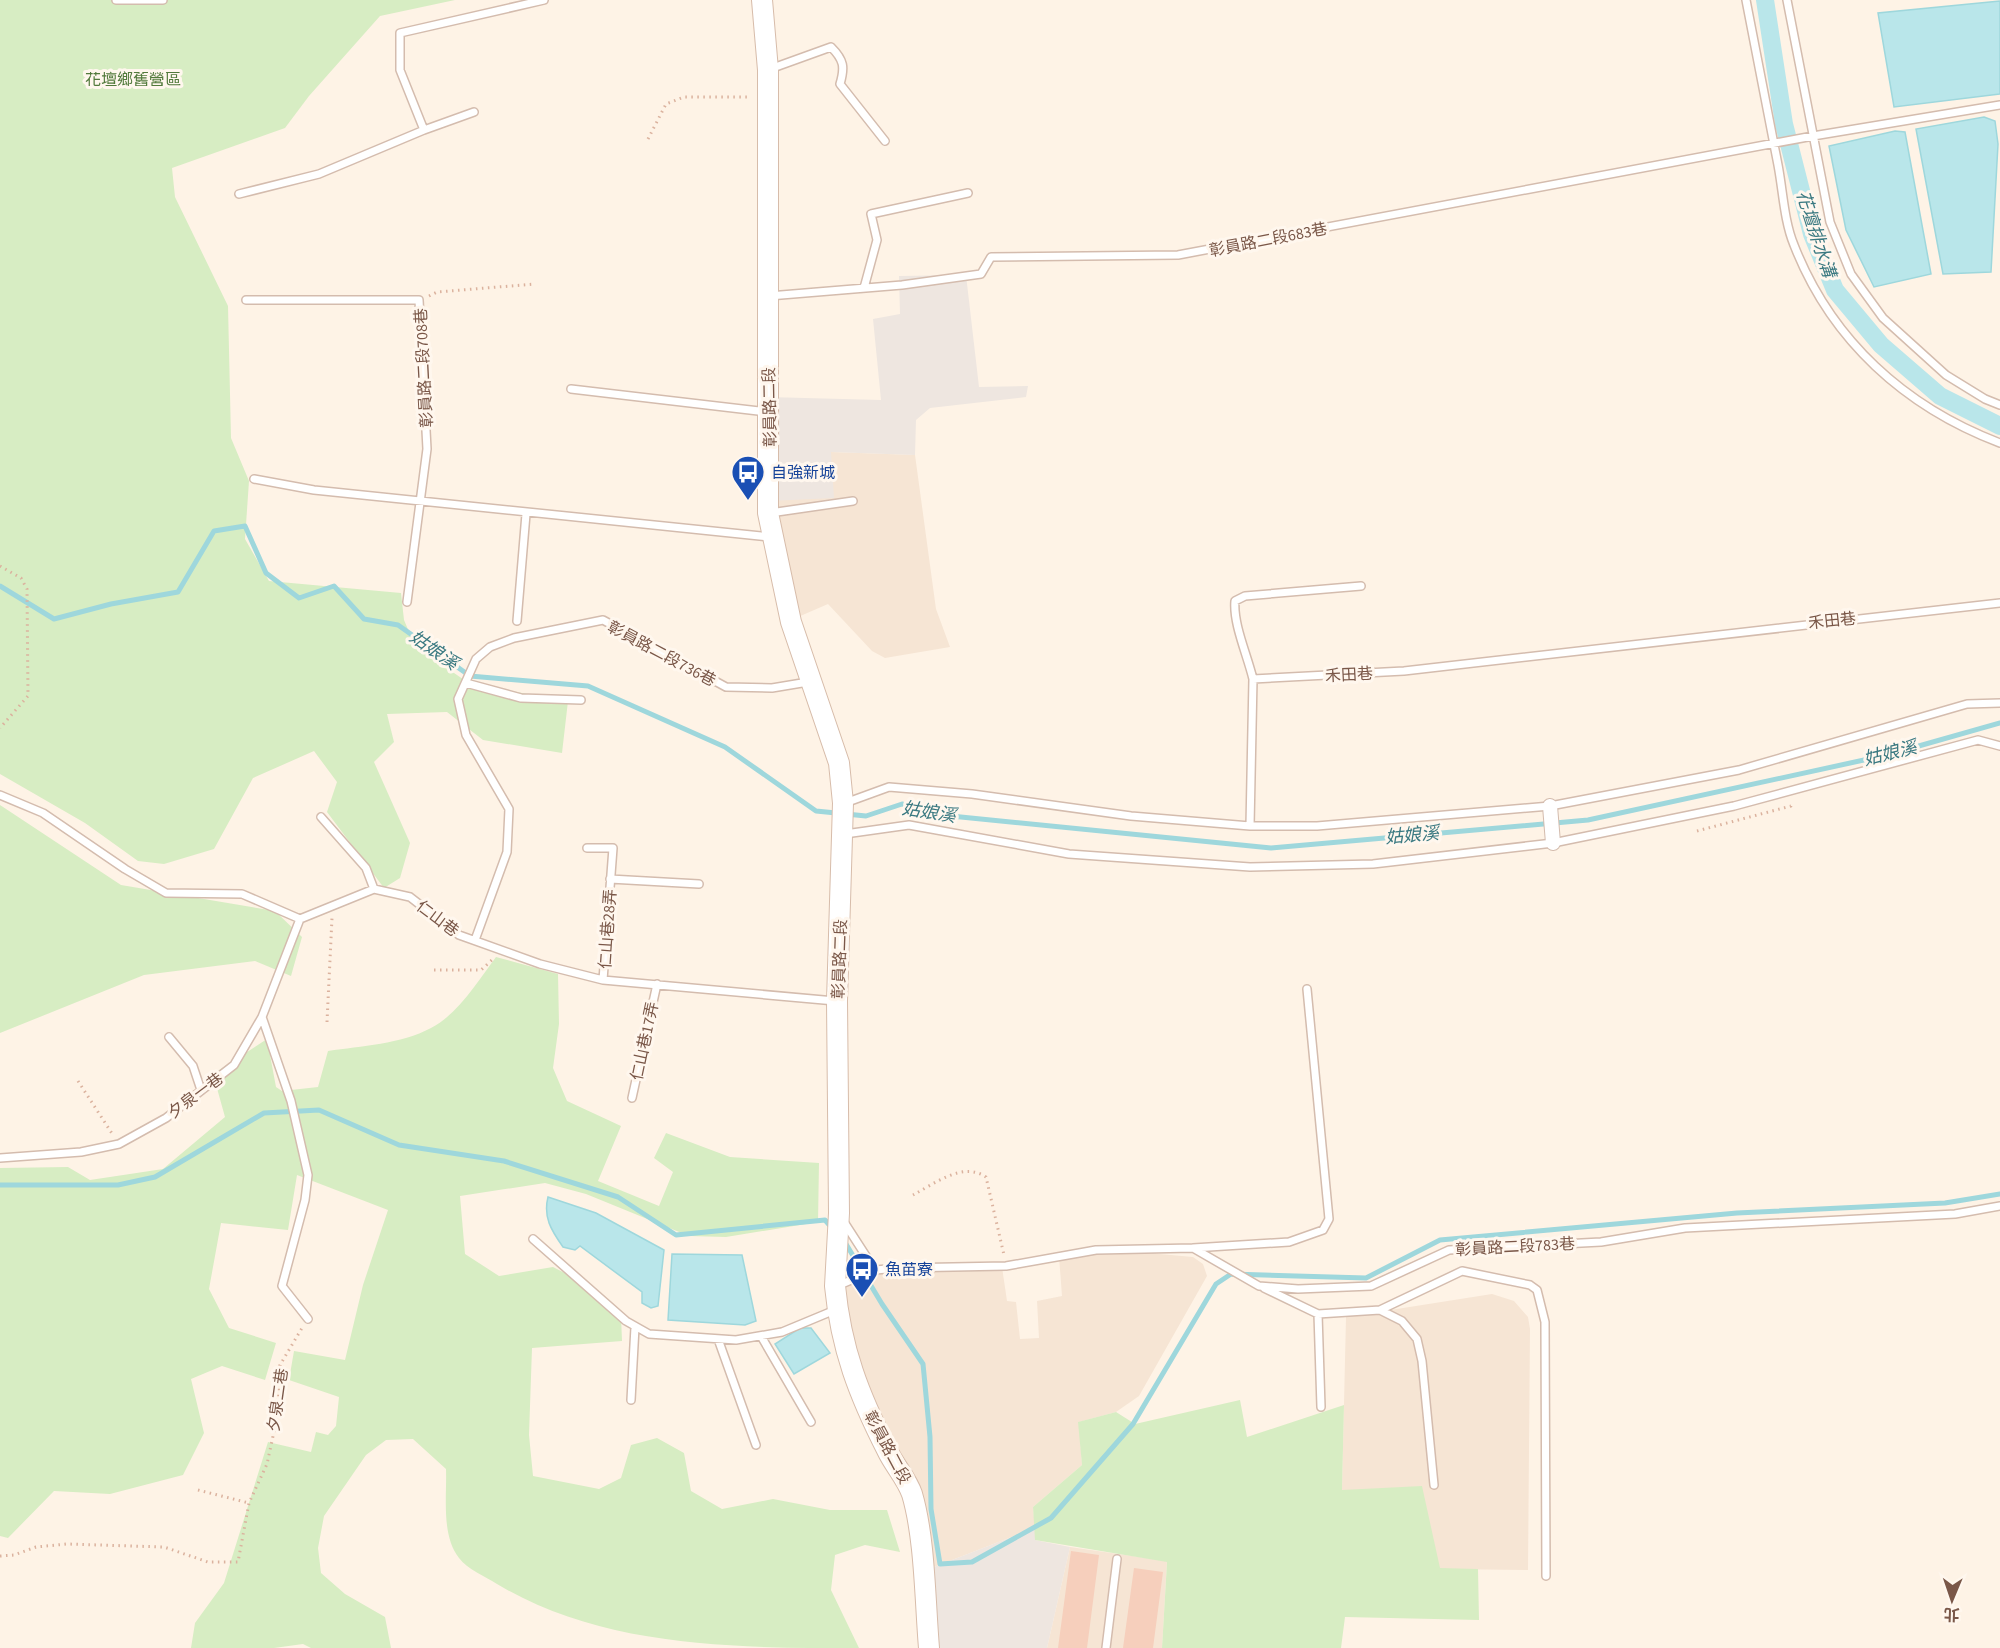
<svg xmlns="http://www.w3.org/2000/svg" width="2000" height="1648" viewBox="0 0 2000 1648" font-family="'Source Sans 3','Noto Sans TC',sans-serif">
<style>
.residential{fill:#f6e5d4}
.industrial{fill:#eee6e0}
.green{fill:#d7edc3}
.water{fill:#b9e6ea;stroke:#9ed7dc;stroke-width:1.5}
.lines{fill:none;stroke-linecap:round;stroke-linejoin:round}
.stream{stroke:#9ed7dc;stroke-width:5}
.canal{stroke:#b9e6ea;stroke-width:18}
.building{fill:#f6cfbc}
.service-casing{stroke:#d4bcae;stroke-width:10}
.minor-casing{stroke:#d4bcae;stroke-width:16}
.secondary-casing{stroke:#d7bcaa;stroke-width:22}
.path{stroke:#dbb29e;stroke-width:3;stroke-dasharray:1.5 4.5;stroke-linecap:butt}
.service{stroke:#fff;stroke-width:7}
.minor{stroke:#fff;stroke-width:14}
.secondary{stroke:#fff;stroke-width:20}
.labels{text-anchor:middle;stroke-width:6;stroke-linejoin:round;paint-order:stroke}
.park-label{font-size:16px;fill:#527a3c;stroke:#fff7ee}
.street-label{font-size:16px;fill:#7a5748;stroke:#fff7ee}
.transit-label{font-size:16px;fill:#164399;stroke:#fff7ee;text-anchor:start}
.water-label{font-size:18px;font-style:italic;fill:#3a7981;stroke:#fff7ee}
</style>
<rect width="100%" height="100%" fill="#fef3e6"/>
<!-- residential -->
<path class="residential" d="M831,452L915,455L936,609L950,647L885,658L872,651L828,604L798,617L769,501Z
M1103,1249L1193,1257L1203,1264L1207,1276L1139,1396L1116,1412L1079,1422L1082,1465L1033,1507L1035,1528L921,1572L905,1478L858,1372L838,1279L886,1267H1002L1007,1301L1016,1302L1020,1339L1039,1338L1037,1301L1062,1296L1059,1256Z
M1492,1294L1514,1301L1528,1317L1530,1329L1528,1570L1440,1569L1342,1490L1346,1317Z
M1070,1547L1167,1561L1162,1648H1047Z"/>
<!-- industrial -->
<path class="industrial" d="M966,275L979,387L1028,386L1026,397L930,408L916,420L915,455L831,452L834,498L769,501L767,397L881,400L873,319L900,314L899,276Z
M1035,1528V1540L1070,1547L1047,1648H933L921,1572Z"/>
<!-- green -->
<path class="green" d="M0,0H455L380,16L309,96L285,128L172,168L175,197L228,306L231,438L249,481L245,539L269,581L401,593L404,620L415,646L470,684L568,701L562,753L483,740L447,712L387,714L394,742L374,762L410,843L400,878L384,888L327,812L337,782L314,751L253,778L214,849L164,864L138,861L85,823L0,774Z
M0,805L121,885L275,911L302,937L291,976L255,961L144,975L0,1033Z
M496,957L558,974L559,1024L553,1068L567,1101L621,1126L598,1181L659,1206L673,1172L654,1158L666,1133L730,1157L819,1163L818,1222L726,1237L689,1236L586,1194L545,1183L460,1196L465,1254L499,1276L553,1267L592,1287L621,1316L622,1341L532,1348L529,1435L533,1476L599,1489L621,1478L631,1445L657,1438L684,1453L691,1491L722,1509L773,1499L830,1510H887L900,1552L865,1545L835,1555L831,1590L859,1648C736,1648 603,1648 497,1584C486,1577 467,1569 459,1558C441,1535 447,1497 446,1469L413,1439L386,1440L366,1455L324,1516L318,1548L321,1573L345,1594L385,1617L391,1648H311L303,1644L274,1648H191L195,1623L224,1583L268,1442L311,1452L316,1432L328,1435L336,1426L339,1397L289,1380L294,1351L345,1360L363,1285L388,1210L297,1175L288,1230L221,1223L209,1289L229,1328L276,1343L265,1380L222,1366L191,1379L204,1433L183,1475L110,1494L54,1491L8,1538L0,1536V1168L68,1167L90,1180L163,1169L225,1117L213,1074L267,1039L276,1087L282,1091L318,1087L328,1051C361,1046 401,1044 431,1028C457,1015 479,980 496,957Z
M1240,1400L1247,1437L1344,1405L1342,1490L1422,1486L1440,1568L1478,1569L1479,1620L1345,1617L1341,1648H1162L1167,1562L1035,1540L1033,1507L1082,1465L1078,1422L1116,1412L1135,1424Z"/>
<!-- water -->
<path class="water" d="M2000,1V94L1894,107L1878,13Z
M1984,117L1995,121L1998,144L1991,272L1943,274L1916,129Z
M1895,131L1905,132L1931,274L1874,287L1846,230L1829,146Z
M548,1197L596,1213L664,1250L658,1306L651,1308L642,1303V1292L580,1246L575,1250L563,1247C551,1230 543,1217 548,1197Z
M672,1254L742,1255L756,1321L745,1325L668,1320Z
M800,1328H811L830,1353L794,1374L775,1344Z"/>
<g class="lines">
<!-- stream -->
<path class="stream" d="M0,586L54,619L111,604L178,592L214,531L245,526L266,573L299,598L334,586L364,619L398,625L470,676L588,686L725,747L816,811L866,816L902,804L941,815L1271,848L1588,820L1887,755L2000,723
M0,1185H118L155,1177L264,1113L319,1110L399,1145L504,1161L618,1197L676,1235L825,1220L832,1228
M843,1239L882,1304L923,1364L930,1437L931,1509L940,1564L972,1562L1051,1518L1133,1424L1216,1284L1231,1274L1366,1278L1440,1240L1737,1213L1945,1203L2000,1194"/>
<!-- canal -->
<path class="canal" d="M1765,0L1784,124L1812,234L1835,290L1881,345L1940,396L2000,426"/>
</g>
<!-- building -->
<path class="building" d="M1071,1551L1099,1555L1087,1648H1058Z
M1134,1568L1163,1572L1153,1648H1123Z"/>
<g class="lines">
<defs>
<path id="service" d="M116,0H163
M1746,0C1757,55 1767,110 1778,165C1783,191 1784,221 1794,245C1831,340 1905,407 2000,443
M1787,0L1830,222L1851,274L1883,318L1946,375L1985,399L2000,405
M770,69L831,47C844,60 845,67 840,84L885,141
M424,130L474,112
M239,194L319,174L424,130L400,70V33L544,0
M864,288L877,240L871,214L968,193
M769,296L902,285L981,274L991,257L1178,255L1813,136L2000,105
M246,300H419L427,449L407,602
M571,389L767,412
M254,479L314,490L770,537
M770,513L853,501
M517,621L526,514
M1253,679C1247,654 1233,624 1235,601L1245,596L1361,586
M466,683L521,698L581,700
M0,795L43,813L125,869L166,893L242,894L300,919L374,889L410,897L459,935L540,964L603,980L835,1001
M845,803L889,787L972,794L1131,816L1250,826H1317L1550,806L1739,770L1967,704L2000,703
M321,817L366,868L374,889
M1250,826L1253,679L1404,671L2000,603
M845,834L909,825L1069,854L1250,867L1373,864L1553,843L1734,806L1978,740L2000,746
M587,848H613L603,980
M610,879L699,884
M475,940L507,852L509,809L466,735L458,699L476,659L490,647L514,638L603,620L726,687L772,688L808,682
M262,1017L291,1101L308,1175L305,1200L282,1286L308,1319
M169,1037L193,1066L201,1090
M632,1098L657,984
M0,1158L81,1152L119,1144L166,1118L234,1065L262,1017L300,919
M844,1222L875,1270
M533,1239L626,1321L649,1334L736,1340L782,1332L835,1310
M1193,1248L1289,1242L1323,1230L1329,1219L1307,989
M837,1286L875,1270L900,1268L1006,1266L1096,1250L1193,1248L1259,1286L1298,1289L1371,1286L1449,1250L1601,1242L1685,1228L1955,1214L2000,1206
M1264,1288L1318,1314L1380,1310L1402,1321L1417,1339L1422,1361L1434,1485
M1380,1310L1462,1271L1530,1285L1537,1290L1545,1322L1546,1576
M1318,1314L1321,1407
M761,1336L811,1422
M718,1339L756,1445
M631,1400L635,1327
M1106,1648L1117,1559"/>
<path id="minor" d="M1550,806L1553,843"/>
<path id="secondary" d="M762,0L768,70V513L791,622L839,763L843,803L837,1001L839,1213L835,1286C841,1349 859,1395 887,1450C894,1465 907,1479 912,1494C925,1538 925,1601 929,1648"/>
</defs>
<!-- service casing -->
<use href="#service" class="service-casing"/>
<!-- minor casing -->
<use href="#minor" class="minor-casing"/>
<!-- secondary casing -->
<use href="#secondary" class="secondary-casing"/>
<!-- path -->
<path class="path" d="M648,139L666,104L684,97H750
M429,296L437,292L535,284
M0,566L21,578L27,589L28,696L0,728
M1697,831L1791,806L1792,802
M434,970H481L493,959
M327,1022L332,918
M78,1081L113,1135
M913,1195C934,1184 963,1161 986,1177L1004,1255
M198,1490L249,1503
M0,1556L14,1555L36,1547L67,1544L164,1547L208,1562H238L249,1503L267,1464L278,1413L280,1365L302,1328"/>
<!-- service -->
<use href="#service" class="service"/>
<!-- minor -->
<use href="#minor" class="minor"/>
<!-- secondary -->
<use href="#secondary" class="secondary"/>
</g>
<!-- icons -->
<defs>
<symbol id="bus-pin" viewBox="-11 -11 22 30"><path d="M0 17L-7.5 6A9.5 9.5 0 1 1 7.5 6Z" fill="#1a4fb4" stroke="#fff7ee"/><path d="M-5-6H5V4H4V6H2V4H-2V6H-4V4H-5ZM-3.5-4V0h7V-4ZM-3.5 1.2v1.5H-2V1.2ZM2 1.2v1.5H3.5V1.2Z" fill="#fff"/></symbol>
</defs>
<g fill-rule="evenodd">
<use href="#bus-pin" x="729" y="453" width="38" height="52"/>
<use href="#bus-pin" x="843" y="1250" width="38" height="52"/>
</g>
<g class="labels">
<!-- park labels -->
<g class="park-label">
<text x="133" y="85">花壇鄉舊營區</text>
</g>
<!-- street labels -->
<g class="street-label">
<text transform="translate(1268 239) rotate(-11)" y="6">彰員路二段683巷</text>
<text transform="translate(423 368) rotate(-93)" y="6">彰員路二段708巷</text>
<text transform="translate(769 407) rotate(-91)" y="6">彰員路二段</text>
<text transform="translate(1832 620) rotate(-6)" y="6">禾田巷</text>
<text transform="translate(662 653) rotate(28)" y="6">彰員路二段736巷</text>
<text transform="translate(1349 674) rotate(-3)" y="6">禾田巷</text>
<text transform="translate(438 918) rotate(37)" y="6">仁山巷</text>
<text transform="translate(607 929) rotate(-86)" y="6">仁山巷28弄</text>
<text transform="translate(839 959) rotate(-88)" y="6">彰員路二段</text>
<text transform="translate(644 1041) rotate(-78)" y="6">仁山巷17弄</text>
<text transform="translate(195 1095) rotate(-37)" y="6">夕泉一巷</text>
<text transform="translate(1515 1246) rotate(-3)" y="6">彰員路二段783巷</text>
<text transform="translate(277 1400) rotate(-82)" y="6">夕泉二巷</text>
<text transform="translate(888 1447) rotate(62)" y="6">彰員路二段</text>
</g>
<!-- transit labels -->
<g class="transit-label">
<text x="771" y="478">自強新城</text>
<text x="885" y="1275">魚苗寮</text>
</g>
<!-- water labels -->
<g class="water-label">
<text transform="translate(1816 234) rotate(72)" y="6">花壇排水溝</text>
<text transform="translate(434 650) rotate(35)" y="6">姑娘溪</text>
<text transform="translate(1890 753) rotate(-14)" y="6">姑娘溪</text>
<text transform="translate(929 812) rotate(9)" y="6">姑娘溪</text>
<text transform="translate(1412 835) rotate(-5)" y="6">姑娘溪</text>
</g>
</g>
<!-- north arrow -->
<g transform="translate(1952 1600) rotate(182)" stroke="#fff7ee" stroke-width="4.5" paint-order="stroke">
<path d="M0-4.5L10 22L0 15L-10 22Z" fill="#7a5748"/>
<text y="-9" font-size="16" font-weight="bold" text-anchor="middle" fill="#7a5748">北</text>
</g>
</svg>
